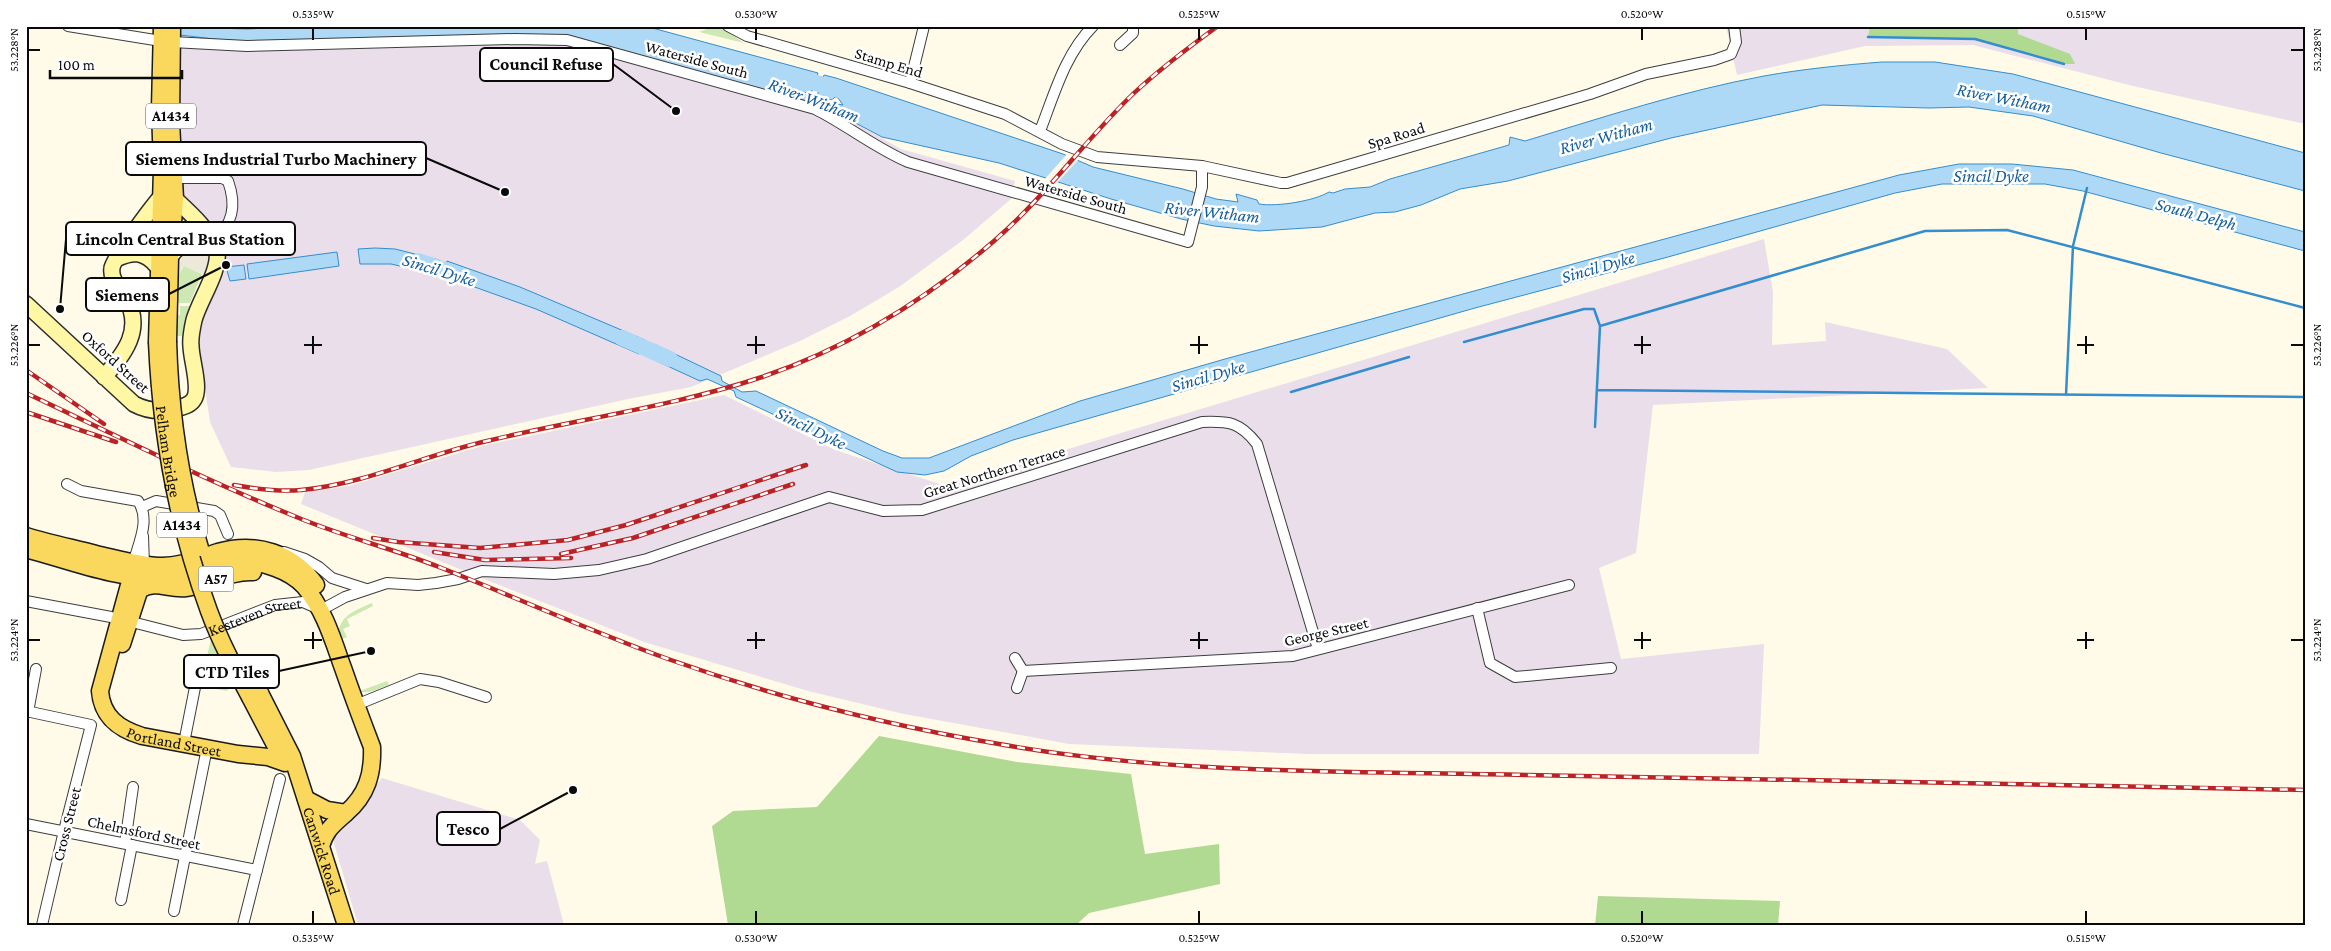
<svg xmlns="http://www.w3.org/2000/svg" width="2331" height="951" viewBox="0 0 2331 951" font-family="'Crimson Pro',serif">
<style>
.industrial{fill:#e9deea}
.green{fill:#cde8b2}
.forest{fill:#b0d992}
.plaza{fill:#ede8d9}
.water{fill:#add9f6;stroke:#338dce}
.pier{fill:#fffbe8}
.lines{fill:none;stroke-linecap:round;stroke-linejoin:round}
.stream{stroke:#338dce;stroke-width:2.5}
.river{stroke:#add9f6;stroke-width:16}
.minor-casing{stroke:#3d3d3d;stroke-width:12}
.secondary-casing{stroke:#2c2c2c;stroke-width:18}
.primary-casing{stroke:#1b1b1b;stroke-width:19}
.minor{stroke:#fff;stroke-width:10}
.secondary{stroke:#fff7a3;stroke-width:15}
.primary{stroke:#fad75d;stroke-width:16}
.rail-casing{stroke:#bb2226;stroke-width:4.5}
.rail{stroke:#fff;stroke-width:2.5;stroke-dasharray:8;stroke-linecap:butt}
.primary-bridge-casing{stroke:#1b1b1b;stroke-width:19;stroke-linecap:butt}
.primary-bridge{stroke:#fad75d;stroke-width:16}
.ticks{fill:none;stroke:#0a0a0a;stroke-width:2}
.labels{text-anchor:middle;stroke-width:5;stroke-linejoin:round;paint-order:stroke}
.shield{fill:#fff;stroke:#545454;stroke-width:1}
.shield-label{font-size:15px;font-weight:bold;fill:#0a0a0a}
.street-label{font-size:16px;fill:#0a0a0a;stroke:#fff}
.water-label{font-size:18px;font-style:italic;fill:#145e9c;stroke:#fff}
.leader{fill:none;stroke:#0a0a0a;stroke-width:2}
.callout-dot{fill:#0a0a0a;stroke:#fff;stroke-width:2}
.callout{fill:#fff;stroke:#0a0a0a;stroke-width:2}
.callout-label{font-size:18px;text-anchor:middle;font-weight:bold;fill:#0a0a0a}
.neatline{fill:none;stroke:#0a0a0a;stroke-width:2}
.ticks-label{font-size:12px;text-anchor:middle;fill:#0a0a0a}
</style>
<rect width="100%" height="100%" fill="#fffbe8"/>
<!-- industrial -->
<path class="industrial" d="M1726,26H2305V124L2133,86L1973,45L1865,46L1737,75Z
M180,35L209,40L577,38L834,111L901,149L1015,181L1011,199L963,240L899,287L850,316L800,341L691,387L628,399L309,470L276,472L231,467L210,422L197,334L208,296L226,252L181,199L179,190L183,161L174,124L175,79Z
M1764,239L1773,292L1772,345L1826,341L1825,322L1947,349L1988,388L1653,405L1636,553L1599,568L1621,659L1764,644L1759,754H1309L1069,744L904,714L808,691L644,642L479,577L301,504L305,492L349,486L482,446L724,395L835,450L946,486Z
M382,778L520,820L540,840L535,864L547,861L564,925H358L333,840Z"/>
<!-- green -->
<path class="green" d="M712,27L722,28L744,43L699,32Z
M184,266L202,274L190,303H177L178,276Z
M180,306H189L182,336H177V315H180Z
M372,603L373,606L347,619L350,626L343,629L347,637L340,640L360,691L387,681L389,685C379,688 369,695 359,691L338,634C340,615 356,610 372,603Z
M212,635L235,674L227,691L200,686Z"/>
<!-- forest -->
<path class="forest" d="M1870,26H2018V34L2070,54L2075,64H2064L1975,39L1868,37Z
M879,736L1017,762L1131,774L1145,854L1219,844L1220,884L1089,913L1076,925H728L712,826L733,811L817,807Z
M1598,896L1780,901L1778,925H1595Z"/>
<!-- plaza -->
<path class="plaza" d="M206,246L210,253L209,266L205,275L184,266L178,275L174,272L188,247Z"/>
<!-- water -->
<path class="water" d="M149,26L247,29L316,26H645L818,73L811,94L788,88L795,92L793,99L577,38L248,43L180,35Z
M1882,62H1935L2013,74L2305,153V191L2161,153L2033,116L1969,107L1929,108L1822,105L1671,138L1508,181L1460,189L1421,205L1395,212L1375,213L1322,227L1259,231L1214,226L1181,219L1111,199L999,163L882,137L831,110L830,106L833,103L843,105L838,98L835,97L832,100L817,96L824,75L836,78L1063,154L1093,167L1183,189L1216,199L1238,202L1236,194L1257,200L1259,204C1277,207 1314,201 1329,192L1333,193L1345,189L1370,187L1390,179L1509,145L1510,137L1525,141C1604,117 1683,91 1764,76C1803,69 1843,65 1882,62Z
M796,92L832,102L829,105L830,110L794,100Z
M1959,164H2012L2073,170L2305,232V251L2083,191L2045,184H1942L1895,193L1668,257L1475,308L1013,440L971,456L944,471L925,475L897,472L736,397L734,391L707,379L700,381L648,357L654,344L721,376L722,381L742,392L756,391L883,451L902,458H929L1080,401L1225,359L1899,175Z
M375,248L395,249L439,260L436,274L391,264H360L358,249Z
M337,252L339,266L249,279L247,264Z
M447,261L520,287L645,340L639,354L536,309L444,276Z
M244,265L246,279L230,281L226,267Z"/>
<!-- pier -->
<path class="pier" d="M1067,154L1080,158L1056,184L1044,180Z"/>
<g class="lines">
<!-- stream -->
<path class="stream" d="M1868,37L1975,39L2064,64
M1600,326L1925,231L2007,230L2305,308
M1464,342L1584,309H1594L1600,326L1595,427
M1597,390L2305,397
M1291,392L1409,357
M2066,395L2073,246L2087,188"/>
<!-- river -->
<path class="river" d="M794,76L842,91
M418,261L466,277
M622,338L670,359"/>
<defs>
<g id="minor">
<path d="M68,26L161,41"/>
<path d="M728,26L747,36L910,83L1005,114L1062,144L1097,157L1202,166L1281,183H1287L1590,94L1646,74L1714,60L1731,54L1736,42L1734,26"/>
<path d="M172,42L247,46L514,39L567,40L815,109C847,125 875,148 908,162L1188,242L1202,187V166"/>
<path d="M1120,45L1133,33V26"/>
<path d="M910,83L924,26"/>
<path d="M1040,131C1054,95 1065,54 1093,26"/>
<path d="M175,178H222L228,181C237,206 233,225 213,241"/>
<path d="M67,484L81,491L138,501C151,520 138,544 133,564"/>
<path d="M142,507L156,501L214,511L220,515L228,534"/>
<path d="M143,536L144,565"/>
<path d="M284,552L305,559L319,567L332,578L366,589"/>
<path d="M26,601L111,617"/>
<path d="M1477,608L1490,663L1515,677L1611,668"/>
<path id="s1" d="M124,620L183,635L201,634L275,605L303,602L321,610L345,597L387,583L418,585L436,583L458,579L482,571L554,574L599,570L647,559L829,497L883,511L922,510L1202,422C1229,421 1240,422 1257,444L1318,649"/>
<path d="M1015,658L1023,671L1293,656L1569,585"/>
<path d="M1017,688L1023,671"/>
<path d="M356,705L420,679L439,682L486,697"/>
<path d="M26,711L91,725L64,831L42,925"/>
<path d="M28,712L36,669"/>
<path d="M184,743L200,662"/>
<path d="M26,824L257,870"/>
<path d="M125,843L133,787"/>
<path d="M121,900L132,845"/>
<path d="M174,911L207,748"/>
<path d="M243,925L280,779"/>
</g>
<path id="secondary" d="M170,257C182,241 192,236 213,241
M116,259C133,251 144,251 157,266
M26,304L134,404C147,411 160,412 174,409C182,407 190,406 194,399C201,388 191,359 191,346C190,338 192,329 194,320C199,301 220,271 217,252C214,234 188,211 175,199
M104,377C124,354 144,330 126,298C121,288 110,281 112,268C113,259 152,207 160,198"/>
<g id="primary">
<path d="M168,341L170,257L175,199L171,122L172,26"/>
<path d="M157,342L162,169L160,108L162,26"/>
<path d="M26,536C49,543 73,548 96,554C118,559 137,565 159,566C180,567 199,558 218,552C256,541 293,553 316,585"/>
<path d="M26,549C71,561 117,580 164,578C191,577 214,563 242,562C263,562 289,570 304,586C324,609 333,640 343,668C352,694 362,721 372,747C373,774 367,795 346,813C334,824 326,829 321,846"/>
<path id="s2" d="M133,564L129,585L100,691C102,717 119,729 142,736L238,754L268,757L285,763"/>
<path d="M141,589C157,580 168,590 186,588C207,586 228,571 253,572"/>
<path d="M122,644L143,579"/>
<path id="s3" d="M260,693L292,756L346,925"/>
<path d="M250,697L284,762"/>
<path d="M306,799L327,810L346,813"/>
</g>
</defs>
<!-- minor casing -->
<use href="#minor" class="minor-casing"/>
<!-- secondary casing -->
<use href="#secondary" class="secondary-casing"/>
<!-- primary casing -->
<use href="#primary" class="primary-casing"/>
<!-- minor -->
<use href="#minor" class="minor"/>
<!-- secondary -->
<use href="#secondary" class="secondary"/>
<!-- primary -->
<use href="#primary" class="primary"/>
<defs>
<path id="rail" d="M26,370L104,424
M26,393C115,435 203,479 294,516C341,536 391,548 439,567C515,597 590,631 668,659C775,697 886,725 999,744C1173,775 1351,771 1527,775C1786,780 2046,784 2305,790
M26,412L116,442
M234,485C256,489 278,492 301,490C365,484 425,455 487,441C578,419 672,407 762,377C847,348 926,300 994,241C1046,196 1085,140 1134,93C1160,69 1189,47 1218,26
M373,538L398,542L480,548L568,540L626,525L806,465
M434,552L485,560L571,558
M561,554L633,538L793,484"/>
</defs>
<!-- rail casing -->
<use href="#rail" class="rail-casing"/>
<!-- rail -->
<use href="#rail" class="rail"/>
<defs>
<g id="primary-bridge">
<path d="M168,341C170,410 180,482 200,548"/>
<path id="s4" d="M157,342C161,434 177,524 209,611C220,641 235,669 250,697"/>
<path d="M247,668L260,693"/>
</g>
</defs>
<!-- primary-bridge casing -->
<use href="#primary-bridge" class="primary-bridge-casing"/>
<!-- primary-bridge -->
<use href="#primary-bridge" class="primary-bridge"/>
</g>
<!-- ticks -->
<path class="ticks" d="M313,28V40M756,28V40M1199,28V40M1642,28V40M2086,28V40M28,50H40M2291,50H2304M313,336V354M756,336V354M1199,336V354M1642,336V354M2086,336V354M28,345H40M304,345H322M747,345H765M1190,345H1208M1634,345H1651M2077,345H2094M2291,345H2304M313,632V649M756,632V649M1199,632V649M1642,632V649M2086,632V649M28,640H40M304,640H322M747,640H765M1190,640H1208M1634,640H1651M2077,640H2094M2291,640H2304M313,911V924M756,911V924M1199,911V924M1642,911V924M2086,911V924"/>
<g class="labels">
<!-- shield labels -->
<g class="shield">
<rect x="146" y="103.5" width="50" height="25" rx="4"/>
<rect x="157" y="512.5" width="50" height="25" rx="4"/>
<rect x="198.5" y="566.5" width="35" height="25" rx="4"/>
</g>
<g class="shield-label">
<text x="171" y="121">A1434</text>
<text x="182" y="530">A1434</text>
<text x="216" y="584">A57</text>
</g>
<!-- street labels -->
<g class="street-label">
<text transform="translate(697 59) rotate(15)" y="6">Waterside South</text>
<text transform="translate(889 62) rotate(17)" y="6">Stamp End</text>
<text transform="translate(1396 135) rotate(-17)" y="6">Spa Road</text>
<text transform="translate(1076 194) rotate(16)" y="6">Waterside South</text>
<text transform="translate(116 361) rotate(42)" y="6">Oxford Street</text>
<text dy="6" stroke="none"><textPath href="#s4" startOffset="110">Pelham Bridge</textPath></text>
<text transform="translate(994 471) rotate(-17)" y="6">Great Northern Terrace</text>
<text dy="6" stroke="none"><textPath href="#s1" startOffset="136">Kesteven Street</textPath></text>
<text transform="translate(1326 631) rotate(-13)" y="6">George Street</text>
<text dy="6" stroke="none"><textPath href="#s2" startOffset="230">Portland Street</textPath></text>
<text transform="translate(66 824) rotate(-76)" y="6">Cross Street</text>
<text transform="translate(144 832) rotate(12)" y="6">Chelmsford Street</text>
<text dy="6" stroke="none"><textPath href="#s3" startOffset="170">Canwick Road</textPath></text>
</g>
<!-- water labels -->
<g class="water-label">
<text transform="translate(2004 98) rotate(11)" y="6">River Witham</text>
<text transform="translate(814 100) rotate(21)" y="6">River Witham</text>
<text transform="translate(1606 136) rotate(-15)" y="6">River Witham</text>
<text x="1991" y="182">Sincil Dyke</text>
<text transform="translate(1212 212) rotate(6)" y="6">River Witham</text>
<text transform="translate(2196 214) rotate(15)" y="6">South Delph</text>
<text transform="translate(1598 267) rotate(-16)" y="6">Sincil Dyke</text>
<text transform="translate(439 270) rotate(17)" y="6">Sincil Dyke</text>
<text transform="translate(1208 376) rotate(-16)" y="6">Sincil Dyke</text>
<text transform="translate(811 428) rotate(26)" y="6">Sincil Dyke</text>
</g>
</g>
<!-- callouts -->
<path class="leader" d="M676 111L613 64M505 192L426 158M60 309L66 239M226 265L169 294M371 651L279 671M573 790L500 829"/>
<g class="callout-dot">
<circle cx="676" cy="111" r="5"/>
<circle cx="505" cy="192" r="5"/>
<circle cx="60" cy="309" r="5"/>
<circle cx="226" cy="265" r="5"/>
<circle cx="371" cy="651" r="5"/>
<circle cx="573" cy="790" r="5"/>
</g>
<g class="callout">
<rect x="480" y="48" width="133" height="33" rx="5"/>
<rect x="126" y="142" width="300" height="33" rx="5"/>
<rect x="66" y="222" width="229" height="33" rx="5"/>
<rect x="86" y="278" width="83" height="33" rx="5"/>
<rect x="184" y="655" width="95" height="33" rx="5"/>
<rect x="437" y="812" width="63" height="33" rx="5"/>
</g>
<g class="callout-label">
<text x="546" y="70">Council Refuse</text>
<text x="276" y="165">Siemens Industrial Turbo Machinery</text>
<text x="180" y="245">Lincoln Central Bus Station</text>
<text x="127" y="301">Siemens</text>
<text x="232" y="678">CTD Tiles</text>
<text x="468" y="835">Tesco</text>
</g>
<!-- border -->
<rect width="2331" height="951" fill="none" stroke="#ffffff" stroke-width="55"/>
<!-- scale -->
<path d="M50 70v8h132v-8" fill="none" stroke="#0a0a0a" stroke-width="2.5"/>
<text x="58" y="70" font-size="15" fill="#0a0a0a" stroke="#ffffff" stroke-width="4" paint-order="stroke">100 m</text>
<rect x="28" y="28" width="2276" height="896" class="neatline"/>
<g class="ticks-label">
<text x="313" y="18">0.535°W</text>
<text x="756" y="18">0.530°W</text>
<text x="1199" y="18">0.525°W</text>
<text x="1642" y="18">0.520°W</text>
<text x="2086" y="18">0.515°W</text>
<text transform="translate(14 50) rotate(-90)" y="4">53.228°N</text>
<text transform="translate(2317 50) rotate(-90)" y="4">53.228°N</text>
<text transform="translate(14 345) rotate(-90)" y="4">53.226°N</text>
<text transform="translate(2317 345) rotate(-90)" y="4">53.226°N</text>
<text transform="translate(14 640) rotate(-90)" y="4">53.224°N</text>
<text transform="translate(2317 640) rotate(-90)" y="4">53.224°N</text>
<text x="313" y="942">0.535°W</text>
<text x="756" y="942">0.530°W</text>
<text x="1199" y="942">0.525°W</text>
<text x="1642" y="942">0.520°W</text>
<text x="2086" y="942">0.515°W</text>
</g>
</svg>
